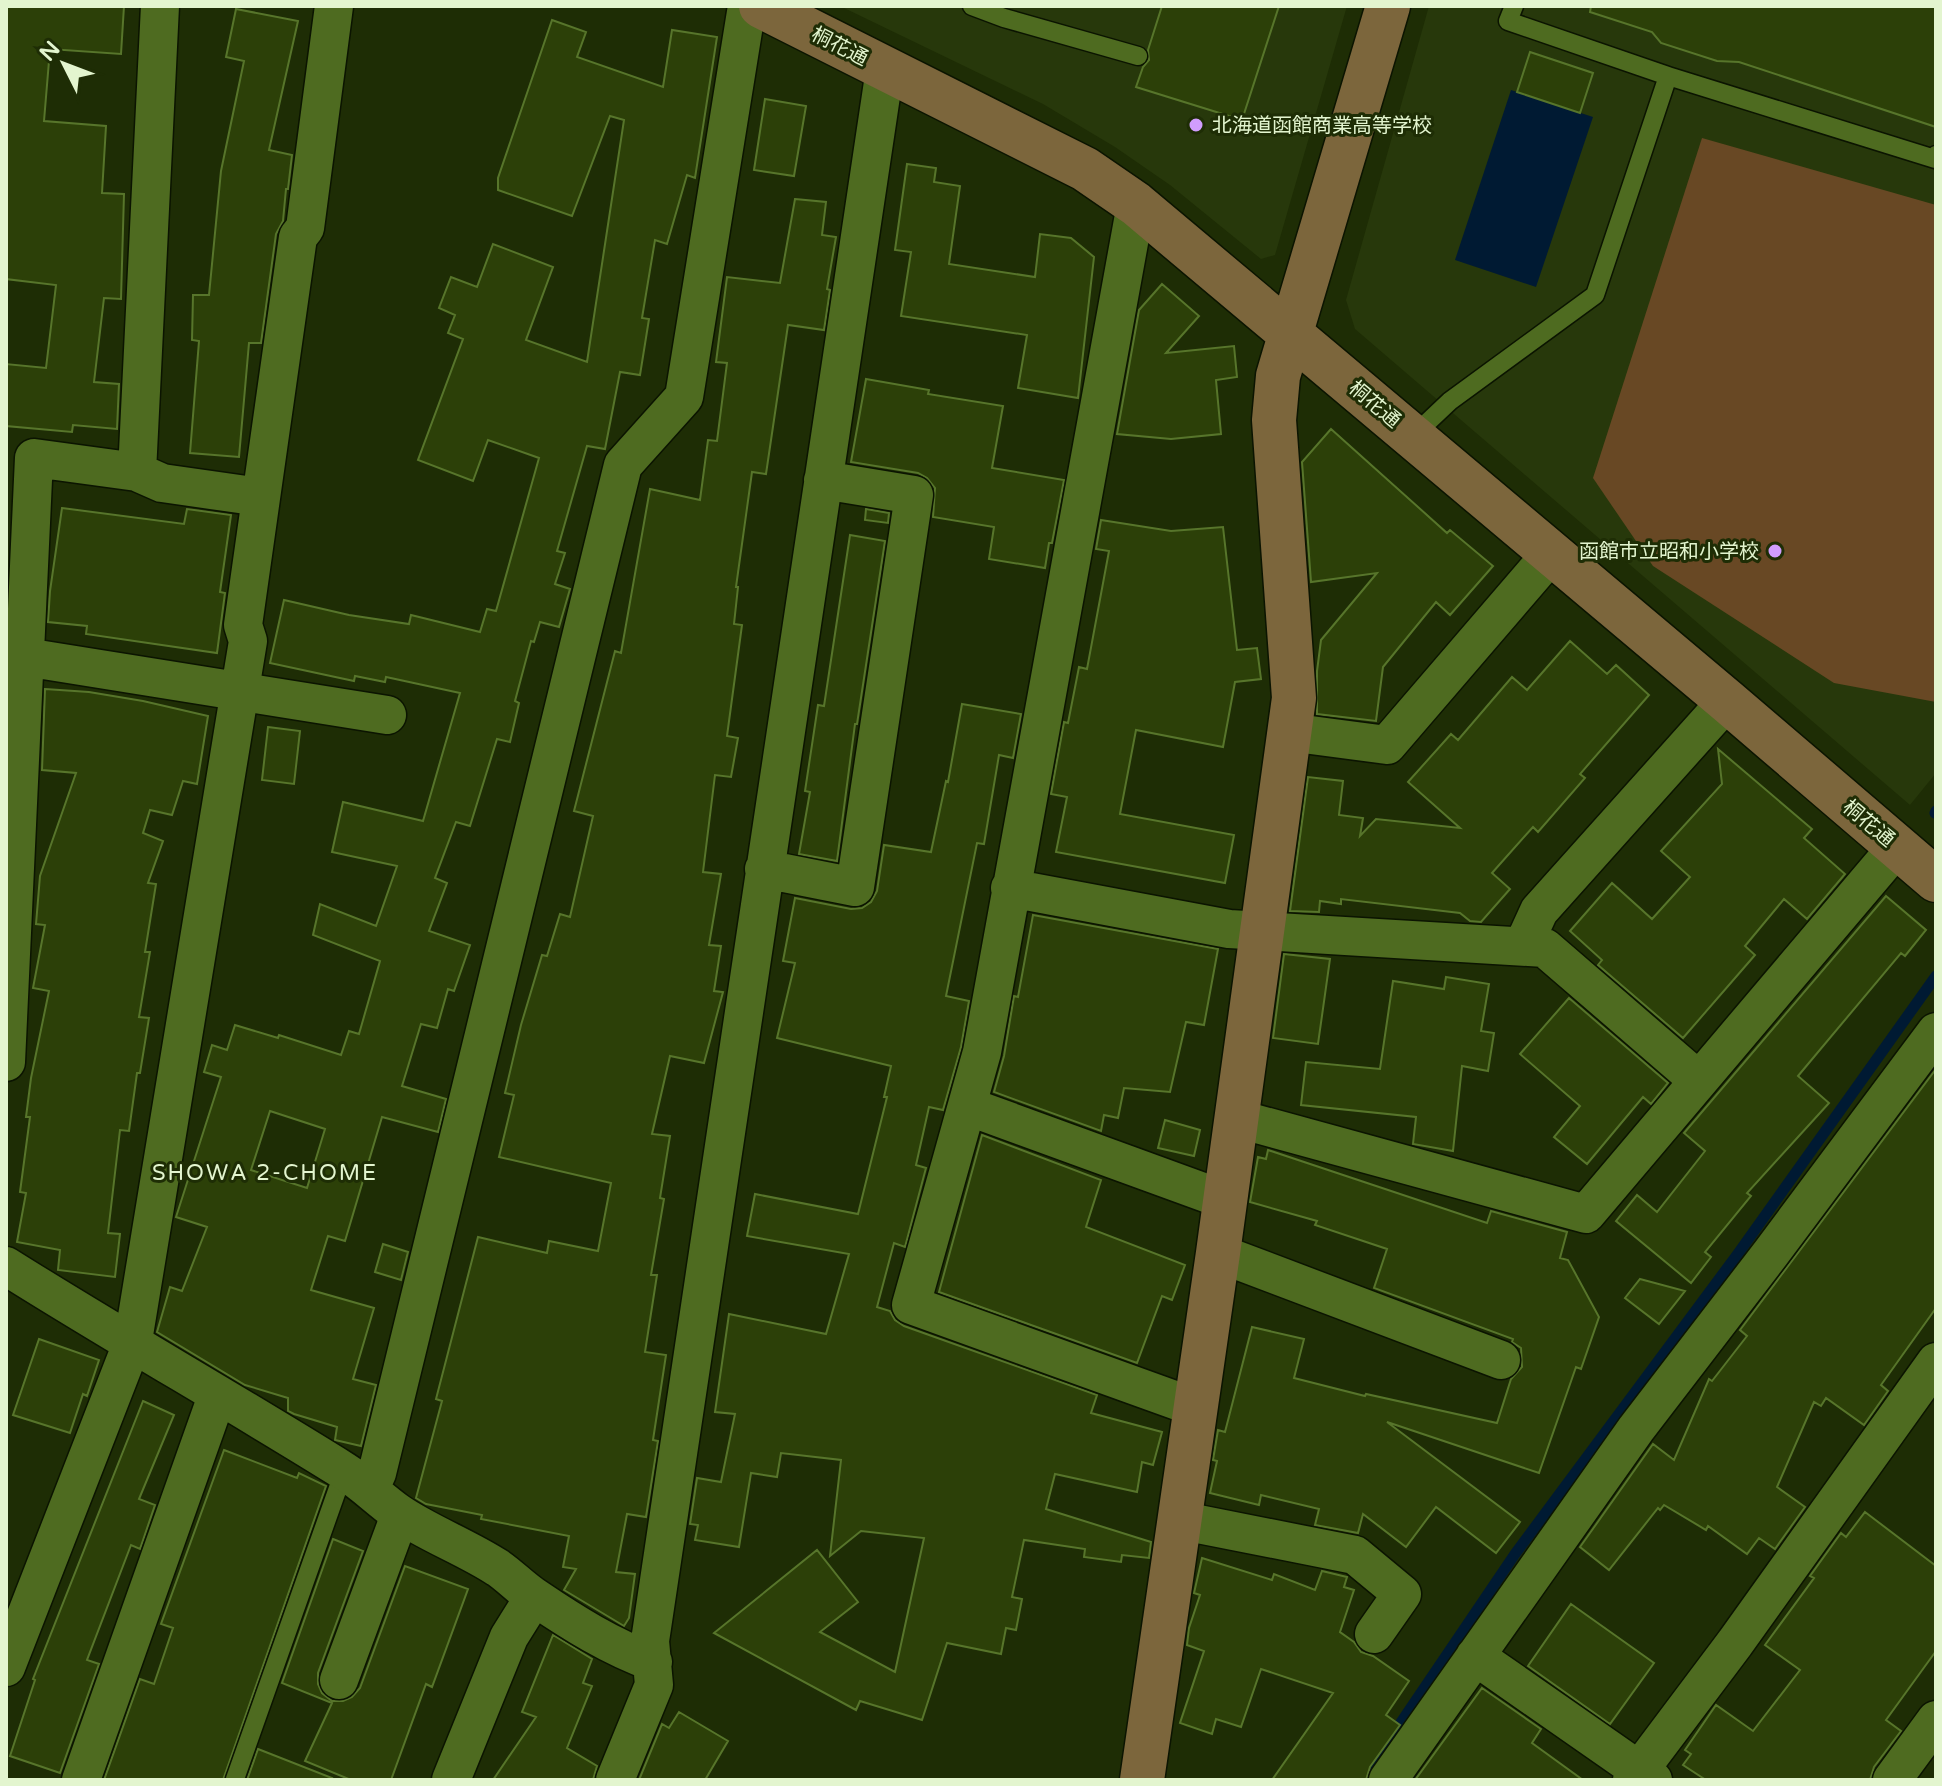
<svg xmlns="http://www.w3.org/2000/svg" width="1942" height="1786" viewBox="0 0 1942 1786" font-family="'Varela Round','Noto Sans JP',sans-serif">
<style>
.built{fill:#27380b}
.green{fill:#684824}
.water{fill:#001a33}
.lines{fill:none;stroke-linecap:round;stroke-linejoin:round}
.stream{stroke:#001a33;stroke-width:11}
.building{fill:#2c4008;stroke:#57752b;stroke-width:2;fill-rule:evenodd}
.lane-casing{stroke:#0b1401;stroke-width:21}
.street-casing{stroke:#0b1401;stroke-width:41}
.secondary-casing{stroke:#0b1401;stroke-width:47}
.lane{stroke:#4e6b20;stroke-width:18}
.street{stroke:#4e6b20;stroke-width:38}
.secondary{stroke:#7c663c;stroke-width:44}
.poi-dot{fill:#d19dfe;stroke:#1e2d05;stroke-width:3}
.labels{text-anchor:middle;stroke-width:6;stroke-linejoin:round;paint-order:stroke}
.street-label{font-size:20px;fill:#e3f5cf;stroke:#1e2d05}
.poi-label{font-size:20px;fill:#e3f5cf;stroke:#1e2d05;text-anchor:start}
.neighbourhood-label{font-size:22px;letter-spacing:2px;fill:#e3f5cf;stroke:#1e2d05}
</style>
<rect width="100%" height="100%" fill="#1e2d05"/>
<!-- built -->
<path class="built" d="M840,6H1347L1275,255L1261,259L1170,185L1115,147L1043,104Z
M1429,6H1936V773L1910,805L1355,329L1346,300Z"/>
<!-- green -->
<path class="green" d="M1702,138L1936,205V702L1834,683L1653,566L1593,478Z"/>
<!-- water -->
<path class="water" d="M1511,90L1593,117L1536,287L1455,260Z"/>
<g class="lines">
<!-- stream -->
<path class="stream" d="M1935,813L1936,811
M1362,1780L1515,1554L1737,1255L1936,976"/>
</g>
<!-- building -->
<path class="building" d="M6,6H124L121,54L50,49L44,121L106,126L102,193L124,194L121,299L104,298L94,382L119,384L117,429L73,425L72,432L6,426V364L46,368L56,285L6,279Z
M1162,6H1279L1242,120L1136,87L1143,67L1149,60L1148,50Z
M1591,6H1936V127L1739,62L1717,61L1661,43L1652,32L1590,12Z
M236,9L298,21L269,150L292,155L288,189H286L283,221L276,234L261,343H249L239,457L190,453L199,341L192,340L193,295H209L221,171L244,61L226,57Z
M552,20L586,32L577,57L663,87L672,30L717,37L695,178L687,175L667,244L655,240L642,318L649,319L640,375L620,372L605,449L587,446L557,551L565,553L555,584L570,589L559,627L540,622L534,642L531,641L515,701L519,703L510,742L497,739L470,826L456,822L435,878L447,883L429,931L470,945L454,991L448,989L437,1028L421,1024L402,1086L446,1099L438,1132L382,1117L345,1241L328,1236L311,1290L374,1308L353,1379L376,1385L361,1446L335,1440L337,1427L294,1414L288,1411V1398L245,1385L157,1332L170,1287L182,1291L207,1227L176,1217L221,1077L204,1072L212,1045L227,1050L235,1025L278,1038L279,1035L341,1055L349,1031L359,1034L380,961L313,935L320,904L376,926L397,866L332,852L343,802L423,821L460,693L386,677L385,682L355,676L354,681L270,663L284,600L349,615L409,624L411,615L480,632L487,609L496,611L539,458L488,440L473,481L418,460L463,339L448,333L455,315L439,308L451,277L477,287L493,244L553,267L526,340L587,362L624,120L610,116L572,216L498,190V178ZM270,1111L325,1129L307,1188L251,1170Z
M1530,52L1593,73L1580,113L1517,92Z
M765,99L806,106L794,176L754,170Z
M907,164L936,168L934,182L960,186L949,264L1035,277L1040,234L1071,238L1094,257L1078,398L1018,388L1027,335L901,316L911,252L895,250Z
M795,199L826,202L822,235L836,237L827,289L830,290L824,330L788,325L766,474L752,472L736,587H738L734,624L742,625L727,736L738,738L731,777L715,775L703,872L721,874L709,945L721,946L714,991L723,992L704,1063L670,1056L652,1134L670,1136L660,1198L664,1199L651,1275H657L645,1352L666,1355L653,1440L658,1441L646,1517L627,1514L616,1572L635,1574L629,1618L624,1626L564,1590L576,1569L563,1567L569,1536L481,1519L482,1515L426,1504L416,1498L442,1401L436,1399L478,1237L547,1253L549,1241L598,1251L611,1183L499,1157L514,1095L505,1093L521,1025L542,955L547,956L560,914L570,917L593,816L574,811L615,651L621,653L650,489L700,500L708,440L717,441L727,363L716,362L727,277L780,283Z
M1162,284L1199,316L1166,353L1234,346L1237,377L1216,380L1221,434L1171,439L1117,434L1139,310Z
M866,379L929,390L928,394L1003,406L992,468L1064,480L1052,543H1049L1045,568L989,559L994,527L933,517L935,488L927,478L918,473L851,462Z
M1331,429L1447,533L1450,530L1493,566L1450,615L1436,602L1383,667L1376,721L1317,714V671L1321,640L1377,573L1311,582L1302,462Z
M62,508L184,524L187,509L231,515L220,592L225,593L217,653L86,634L87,626L48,622L50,591Z
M866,509L889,513L888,523L865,520Z
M1101,520L1171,531L1223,527L1237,650L1257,648L1261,679L1235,682L1223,747L1136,730L1120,814L1234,835L1225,883L1056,852L1067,797L1051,794L1064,722L1068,723L1079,667L1087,669L1109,551L1096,549Z
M850,535L885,541L857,724H855L837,861L799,854L810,792L805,791L818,705L824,706Z
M1570,641L1607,674L1616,665L1649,695L1580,774L1585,778L1538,832L1533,827L1492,873L1510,889L1481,922L1470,921L1460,913L1341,899V904L1320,901L1319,912L1290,911L1308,777L1343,781L1339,815L1363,818L1360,836L1376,819L1460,828L1408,782L1451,734L1458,740L1512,677L1527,690Z
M45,689L89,692L143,701L208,716L197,784L183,781L172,815L150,810L143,833L163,841L148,883L156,884L145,952H150L139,1017L149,1018L140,1073H137L129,1131L120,1130L108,1233L120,1234L115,1277L58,1270L60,1250L17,1242L26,1193L20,1192L30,1117H26L31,1078L49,991L33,988L45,925L36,924L40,876L76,773L42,770Z
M962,704L1021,714L1013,758L999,755L984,844L977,843L946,996L969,1001L961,1047L943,1110L929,1107L916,1165L926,1168L905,1247L894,1243L877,1307L890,1311L895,1320L904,1326L1097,1395L1091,1413L1162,1432L1153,1465L1142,1462L1137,1492L1055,1474L1046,1509L1151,1542L1149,1558L1122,1555L1121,1562L1084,1557L1085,1549L1024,1540L1012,1597L1022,1599L1016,1630L1006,1628L1001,1654L947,1643L922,1720L860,1701L856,1710L714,1633L817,1550L858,1602L820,1632L895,1672L924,1538L861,1531L830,1556L841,1460L781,1453L777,1477L751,1473L739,1547L695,1540L698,1525L690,1524L697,1478L721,1482L735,1414L715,1412L729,1314L826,1334L849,1254L747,1236L755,1194L858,1214L887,1097H884L891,1066L777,1038L795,963L783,961L795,898L851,909L862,908L871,902L877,891L884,845L931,852L946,781L948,782Z
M268,727L300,731L294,784L262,780Z
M1718,749L1812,829L1804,838L1845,874L1807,919L1784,899L1745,946L1755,955L1683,1038L1598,965L1602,960L1570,931L1612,883L1652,919L1690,877L1661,851L1722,784Z
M1886,896L1926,930L1905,956L1901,953L1798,1076L1829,1103L1747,1193L1751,1196L1705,1252L1711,1257L1691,1283L1616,1221L1637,1195L1657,1212L1705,1151L1684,1133Z
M1033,915L1218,949L1204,1025L1186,1022L1170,1092L1124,1088L1118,1118L1104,1115L1101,1131L994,1092L1004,1056L1014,996L1018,997Z
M1284,954L1330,959L1318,1044L1273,1038Z
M1446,977L1489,984L1481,1031L1494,1033L1488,1071L1462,1066L1453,1151L1413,1144L1416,1117L1301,1105L1306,1062L1380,1069L1393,981L1444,989Z
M1569,998L1668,1083L1651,1104L1643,1097L1587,1164L1554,1137L1580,1106L1520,1054Z
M1936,1069V1308L1881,1385L1888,1391L1864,1425L1826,1398L1821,1406L1814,1402L1777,1487L1805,1507L1775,1549L1759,1538L1747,1554L1708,1526L1706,1530L1664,1505L1660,1510L1658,1508L1609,1570L1580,1547L1653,1444L1674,1460L1709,1379L1712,1381L1747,1336L1740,1330Z
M1165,1120L1200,1130L1194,1156L1158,1148Z
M982,1135L1101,1180L1086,1227L1185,1265L1172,1300L1162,1296L1137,1363L939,1292Z
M1268,1150L1487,1223L1491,1211L1567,1232L1560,1258L1568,1260L1599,1317L1581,1369L1576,1367L1539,1473L1387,1422L1520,1522L1496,1553L1436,1507L1406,1547L1363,1514L1358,1533L1315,1525L1319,1509L1261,1495L1259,1505L1210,1493L1217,1461L1213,1460L1218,1430L1225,1432L1252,1327L1304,1339L1294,1378L1365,1396L1366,1394L1497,1423L1511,1379L1522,1367L1521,1348L1512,1342L1513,1339L1374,1288L1387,1249L1315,1225L1317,1221L1250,1202L1258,1157L1266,1159Z
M383,1244L408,1252L401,1280L375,1272Z
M1640,1279L1685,1291L1659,1324L1625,1298Z
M39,1339L99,1360L87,1396L83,1394L70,1433L13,1415Z
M143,1401L174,1415L139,1499L155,1505L140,1549L131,1545L87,1660L99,1664L60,1773L10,1756L35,1680L33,1679Z
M224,1450L297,1478L299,1473L326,1486L223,1780H104L140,1679L154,1684L173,1628L161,1624Z
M1865,1512L1936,1566V1651L1886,1720L1901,1731L1874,1767L1870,1780H1706L1683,1765L1691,1754L1685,1750L1716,1705L1753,1731L1800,1670L1765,1645L1814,1578L1810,1576L1841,1533L1846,1537Z
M333,1539L363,1551L318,1673V1684L322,1693L332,1701H343L352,1697L360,1688L405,1566L468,1589L432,1687L426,1684L391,1780H351L305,1761L332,1703L282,1683Z
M1202,1558L1272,1580L1274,1574L1315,1590L1322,1571L1347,1577L1344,1587L1354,1590L1340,1632L1354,1642L1361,1652L1373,1656L1409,1681L1386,1715L1400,1725L1370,1767L1366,1780H1272L1333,1693L1261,1669L1241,1727L1216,1719L1212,1734L1180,1723L1204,1651L1187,1645L1189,1628L1200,1595L1194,1593Z
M1571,1604L1654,1663L1610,1724L1528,1666Z
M553,1635L592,1659L583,1683L592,1686L567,1748L597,1766L593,1780H493L536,1717L522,1712Z
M1482,1688L1541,1729L1532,1743L1583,1780H1415Z
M679,1712L728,1741L705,1780H639L662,1724L669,1728Z
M258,1749L332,1778L331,1780H247Z"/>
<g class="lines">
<defs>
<path id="lane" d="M972,6L1004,18L1138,56
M1668,76L1935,159L1936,155
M1413,436L1450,401L1595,295L1668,76L1508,21L1514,6
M235,1779L344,1471"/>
<path id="street" d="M1136,204L982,1052L911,1305L1194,1407
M137,472L160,6
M25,657L387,715
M1288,732L1387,745L1552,553
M764,869L855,887L914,495L823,480
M1010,888L1229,929L1545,948L1698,1080
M1523,946L1539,911L1727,701
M6,1062L34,458L137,472L162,483L260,497
M967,1106L1225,1200
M1235,1118L1586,1214L1897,847
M1218,1253L1501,1360
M6,1266C117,1336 232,1401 344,1471C363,1483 379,1499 397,1512C427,1533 466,1547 498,1568C511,1577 522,1589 536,1598C573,1623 611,1647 653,1662
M370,1488L377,1473L623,465L684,397L747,6
M1178,1520L1355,1555L1402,1594L1374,1634
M1475,1656L1653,1780
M6,1667L133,1341L248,641L243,625L298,237L305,228L334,6
M339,1680L396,1526L397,1512
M81,1780L217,1396
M451,1780L509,1637L534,1597
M615,1780L654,1685L650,1641L885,69
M1388,1780L1636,1429L1771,1253L1936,1032
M1632,1780L1735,1643L1936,1362
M1892,1780L1936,1720"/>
<path id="secondary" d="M761,6L1085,169L1136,204L1727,701L1936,880
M1142,1780L1218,1253L1294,698L1274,420L1278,376L1388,6"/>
</defs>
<!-- lane casing -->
<use href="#lane" class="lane-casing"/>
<!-- street casing -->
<use href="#street" class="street-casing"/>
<!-- secondary casing -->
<use href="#secondary" class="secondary-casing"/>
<!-- lane -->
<use href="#lane" class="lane"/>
<!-- street -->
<use href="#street" class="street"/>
<!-- secondary -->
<use href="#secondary" class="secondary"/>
</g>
<!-- markers -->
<g class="poi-dot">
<circle cx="1196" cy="125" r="8"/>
<circle cx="1775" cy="551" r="8"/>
</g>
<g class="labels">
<!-- street labels -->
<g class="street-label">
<text transform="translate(840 46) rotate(27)" y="7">桐花通</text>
<text transform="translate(1375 404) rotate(40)" y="7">桐花通</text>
<text transform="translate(1869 823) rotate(40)" y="7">桐花通</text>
</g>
<!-- poi labels -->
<g class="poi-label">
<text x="1212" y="132">北海道函館商業高等学校</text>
<text x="1759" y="558" text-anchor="end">函館市立昭和小学校</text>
</g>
<!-- neighbourhood labels -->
<g class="neighbourhood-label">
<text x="265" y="1180">SHOWA 2-CHOME</text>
</g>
</g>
<!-- border -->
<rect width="1942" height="1786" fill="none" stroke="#e3f5cf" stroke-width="16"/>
<!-- north arrow -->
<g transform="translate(64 64) rotate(312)" stroke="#1e2d05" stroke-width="6" paint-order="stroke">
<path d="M0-6L14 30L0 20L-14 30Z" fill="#e3f5cf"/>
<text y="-12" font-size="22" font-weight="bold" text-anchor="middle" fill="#e3f5cf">N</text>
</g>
</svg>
